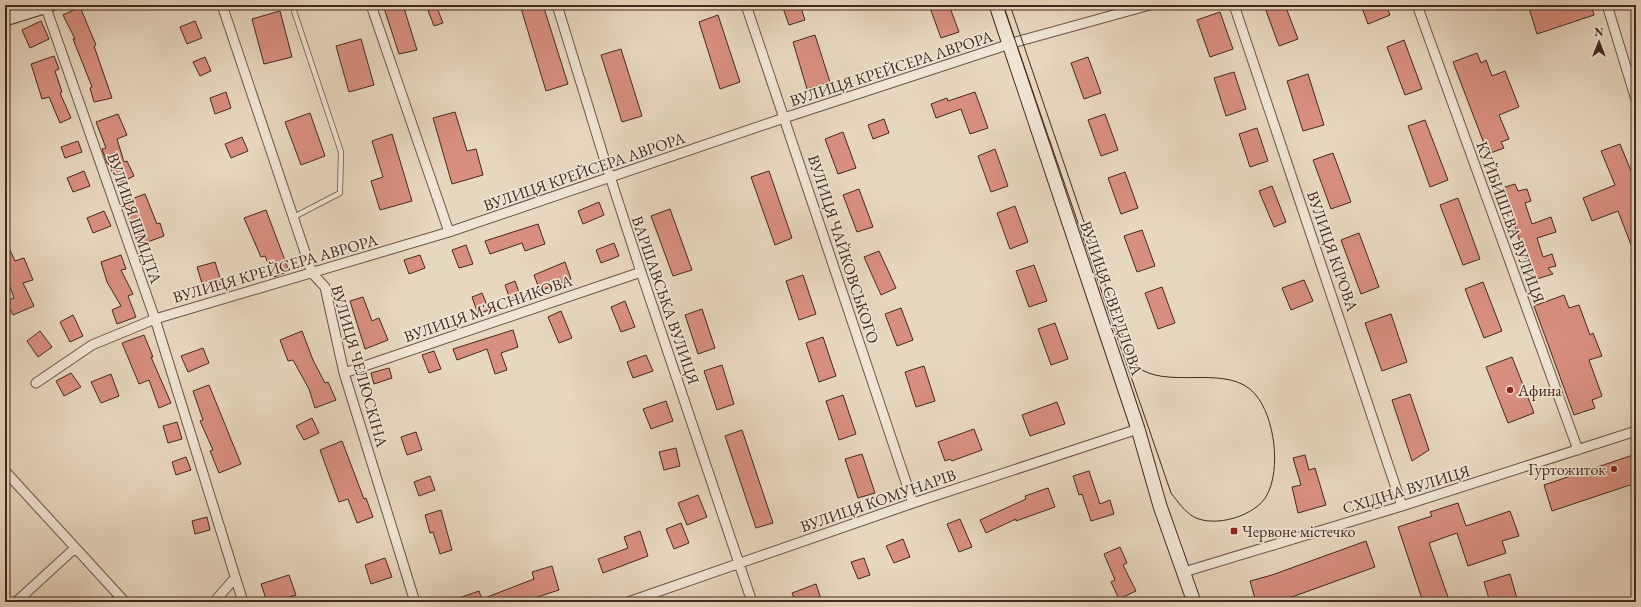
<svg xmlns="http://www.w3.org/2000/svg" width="1641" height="607" viewBox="0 0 1641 607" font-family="'EB Garamond',serif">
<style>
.building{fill:#d98f80;stroke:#43281e}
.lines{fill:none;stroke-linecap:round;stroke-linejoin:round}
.lane-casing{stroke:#6c5446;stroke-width:6}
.street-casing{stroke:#6c5446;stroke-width:11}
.secondary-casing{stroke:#43281e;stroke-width:15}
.lane{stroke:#f0e5d5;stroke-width:4.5}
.street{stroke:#f0e5d5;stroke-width:9}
.secondary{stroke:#f0e5d5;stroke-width:13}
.tram{stroke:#43281e;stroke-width:1}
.poi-dot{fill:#8f2418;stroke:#f0e5d5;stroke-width:1.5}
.labels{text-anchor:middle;stroke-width:3.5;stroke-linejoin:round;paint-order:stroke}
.street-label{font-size:16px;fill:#43281e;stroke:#f0e5d5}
.poi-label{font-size:16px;fill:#43281e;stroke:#f0e5d5;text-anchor:start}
</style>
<rect width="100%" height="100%" fill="#e8d7bf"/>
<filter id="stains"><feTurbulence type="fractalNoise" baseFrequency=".005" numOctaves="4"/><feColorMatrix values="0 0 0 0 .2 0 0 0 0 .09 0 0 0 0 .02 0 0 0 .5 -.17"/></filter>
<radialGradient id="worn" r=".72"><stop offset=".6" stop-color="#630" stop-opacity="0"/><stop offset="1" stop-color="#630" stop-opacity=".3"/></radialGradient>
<!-- building -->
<path class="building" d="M383,5H403L417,50L399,54Z
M426,5H436L443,23L434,26Z
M520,5H543L568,84L546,91Z
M782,5H800L805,20L789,25Z
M929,5H949L959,32L941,38Z
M1264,5H1285L1298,39L1279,46Z
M1361,5H1386L1390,15L1368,24Z
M1528,5H1591L1594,15L1537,34Z
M80,7L96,45L94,46L112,98L94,102L90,88L92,87L73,39H75L63,15Z
M280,11L292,57L264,64L252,19Z
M1220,12L1233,49L1210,57L1197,20Z
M718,15L740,82L720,89L699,22Z
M41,21L49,39L30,48L22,30Z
M195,21L202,38L187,44L180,27Z
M815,35L830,82L807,89L793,42Z
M361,39L374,85L349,92L336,46Z
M1404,40L1422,89L1405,95L1387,47Z
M621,49L642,116L622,122L601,55Z
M1477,53L1481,63L1486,60L1492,76L1505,71L1519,107L1499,115L1509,139L1501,142L1504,148L1488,154L1453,62Z
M54,56L59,69L55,71L62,92L60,93L71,118L60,123L49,97L42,99L31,64Z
M205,57L211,71L200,76L193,62Z
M1088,57L1101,93L1084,99L1071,63Z
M1234,72L1246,109L1226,116L1214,78Z
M1308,74L1324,125L1303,131L1287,81Z
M226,92L231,108L215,114L210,98Z
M975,92L988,128L970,134L961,109L936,118L931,104L947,98L948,101Z
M455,112L467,151L476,149L483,175L452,184L433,118Z
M310,113L325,156L301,165L285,122Z
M118,114L127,135L117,139L124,162L127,161L134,176L118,184L108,163H107L102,149L106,148L96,122Z
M1105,114L1118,150L1101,156L1088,120Z
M884,119L889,133L873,139L868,125Z
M1425,120L1448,180L1430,187L1408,126Z
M1257,128L1268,161L1250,167L1239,134Z
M843,132L856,168L838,174L825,139Z
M392,134L412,201L380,210L371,181L383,177L372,141Z
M242,137L248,151L231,158L225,144Z
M78,141L82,152L65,158L61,147Z
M1620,144L1636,183L1635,255L1618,211L1592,221L1583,198L1615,185L1601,151Z
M995,149L1008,186L991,192L978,156Z
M1333,153L1351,202L1331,209L1313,160Z
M84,171L90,186L73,192L67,178Z
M769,171L792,238L775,245L751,177Z
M1125,172L1138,208L1121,214L1108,178Z
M1515,184L1518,191L1527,189L1531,201L1525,203L1532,224L1551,217L1556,232L1537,238L1543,257L1552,254L1556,266L1548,268L1553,274L1533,280L1502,188Z
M1272,186L1286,222L1274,227L1259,191Z
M859,189L873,227L857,232L843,195Z
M145,194L157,224L160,223L164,236L142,244L135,222L131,224L123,202Z
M1458,198L1480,259L1463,265L1440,205Z
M599,202L604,215L583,224L578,211Z
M1015,206L1028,242L1010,249L997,213Z
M670,209L692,270L673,276L651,216Z
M266,210L289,271L274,277L265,256L261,257L244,218Z
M104,211L111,226L93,233L87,218Z
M538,224L545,244L525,251L522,243L490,254L485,241Z
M1142,230L1155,266L1137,272L1124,236Z
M1359,233L1379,287L1361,294L1341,240Z
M5,239L15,261L24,258L33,280L23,283L34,306L13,315L6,301L14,298L5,273Z
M614,243L619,256L601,263L596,250Z
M466,245L473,264L459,268L452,250Z
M879,251L896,288L881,295L864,257Z
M121,255L126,269L121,270L133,294L128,296L136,317L117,324L112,310L121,306L107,282L101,262Z
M420,255L425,268L409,274L404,260Z
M215,262L222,284L204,290L197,267Z
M565,262L571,279L540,291L534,275Z
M1034,265L1047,301L1029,307L1016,271Z
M803,275L816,314L799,320L786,281Z
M1304,280L1313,301L1291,310L1282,288Z
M515,281L521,298L511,302L505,285Z
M1483,282L1502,331L1484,338L1465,289Z
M1162,287L1175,323L1158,329L1145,293Z
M482,293L489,310L478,314L472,297Z
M1564,295L1569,308L1579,305L1590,335L1593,333L1602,356L1589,360L1602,396L1592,400L1595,408L1574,415L1534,306Z
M363,297L372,321L379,318L388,340L365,349L350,301Z
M625,301L635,327L621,332L611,307Z
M901,308L913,340L897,346L885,314Z
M702,309L715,348L698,354L685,315Z
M561,311L572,338L559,343L548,317Z
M1391,314L1407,362L1382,371L1365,323Z
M73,315L83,336L70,342L60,322Z
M1055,323L1068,359L1051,365L1038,329Z
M513,330L518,347L501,353L507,370L495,374L487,349L457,360L453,349Z
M40,331L52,347L38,357L27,341Z
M302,331L313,360L325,383L328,382L336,400L315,408L309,389L293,360L288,361L280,340Z
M144,335L153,357H151L171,403L159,408L149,380L139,384L122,343Z
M823,337L836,376L819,382L806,343Z
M203,348L209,363L188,372L181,356Z
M434,351L441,369L429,373L422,355Z
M646,355L653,371L633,378L627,362Z
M1512,357L1534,413L1508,423L1486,367Z
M722,365L734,404L717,410L704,371Z
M924,366L935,401L916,407L905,372Z
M389,368L392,378L374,384L371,373Z
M71,373L81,387L64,396L56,381Z
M111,374L119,396L101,403L91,382Z
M209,385L241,464L219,473L210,451L213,450L200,421L203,420L193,391Z
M1410,394L1429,450L1412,461L1392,400Z
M843,395L856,434L839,440L826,401Z
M666,401L673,421L651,429L643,409Z
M1057,402L1065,424L1030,436L1022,415Z
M312,418L319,433L304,440L296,426Z
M177,422L182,439L168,443L163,426Z
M974,429L982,450L952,461L950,459L945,461L938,442Z
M742,430L773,523L756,528L725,436Z
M416,432L422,450L407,455L401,437Z
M342,441L364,499L366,498L373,517L357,523L348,499L339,502L320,450Z
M676,448L680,466L664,470L659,452Z
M862,454L875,493L858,498L845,459Z
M1636,454V483L1552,511L1544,485Z
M1305,455L1309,470L1315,468L1326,505L1298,513L1292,487L1301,485L1293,458Z
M186,457L191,470L176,475L172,462Z
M1089,471L1100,504L1110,500L1114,514L1091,521L1082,494L1079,495L1073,476Z
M430,476L435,490L419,496L414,482Z
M1048,488L1055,507L1016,521V519L986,533L980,520L1026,499L1025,496Z
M698,495L707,517L687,525L678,503Z
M1458,503L1466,526L1510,511L1519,536L1502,541L1506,553L1468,566L1457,533L1429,543L1448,597L1432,602H1423L1398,527L1432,516L1430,512Z
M441,510L452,550L440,554L433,532L430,533L425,515Z
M207,517L210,530L195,534L192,521Z
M960,519L972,547L959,552L947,524Z
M681,523L689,543L674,549L666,529Z
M640,531L648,556L603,573L598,559L628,548L624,537Z
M903,539L910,557L894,563L886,546Z
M1366,541L1375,567L1278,602H1256L1250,581L1272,575Z
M1120,547L1127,563L1123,565L1136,591L1119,599L1111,582L1115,580L1104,554Z
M385,558L392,577L371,584L365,565Z
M864,558L870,575L858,579L851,562Z
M552,566L559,590L522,602H453V600L479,591L482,599L534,579L532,572Z
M1510,574L1518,602H1490L1484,582Z
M289,575L296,595L274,602H267L261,584Z
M816,584L822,602H796L792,593Z"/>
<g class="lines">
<defs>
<path id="lane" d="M292,5L341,152L340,193L292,218"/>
<path id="street" d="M45,5L155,319L243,602
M222,5L312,273L325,287L344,373L415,602
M371,5L449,232
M557,5L604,158L641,272L752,602
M746,5L913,503
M1234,5L1402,506
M1417,5L1578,450
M1607,5L1636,100
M344,373L641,272
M36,383L92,345L155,319L449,232L784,118L1016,42L1150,5
M5,471L125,602
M1184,572L1402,506L1636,431
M16,602L75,548
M214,602L235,578
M628,602L913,503L1138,429"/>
<path id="secondary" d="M996,5L1138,429L1160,506L1194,602
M5,19L50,5"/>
</defs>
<!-- lane casing -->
<use href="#lane" class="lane-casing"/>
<!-- street casing -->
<use href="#street" class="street-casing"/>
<!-- secondary casing -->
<use href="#secondary" class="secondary-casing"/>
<!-- lane -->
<use href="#lane" class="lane"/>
<!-- street -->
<use href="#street" class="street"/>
<!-- secondary -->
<use href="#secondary" class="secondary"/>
<!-- tram -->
<path class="tram" d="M1003,5L1171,493C1178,502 1185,512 1194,517C1215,528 1256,516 1267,495C1281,469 1275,417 1255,394C1229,364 1174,388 1142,370C1137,367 1133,361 1130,357L1010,5"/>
</g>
<!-- markers -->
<g class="poi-dot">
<circle cx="1510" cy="390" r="4"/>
<circle cx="1614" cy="469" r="4"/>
<rect x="1230" y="527" width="8" height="8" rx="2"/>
</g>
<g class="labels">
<!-- street labels -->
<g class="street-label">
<text transform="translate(891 68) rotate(-18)" y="6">ВУЛИЦЯ КРЕЙСЕРА АВРОРА</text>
<text transform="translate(584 171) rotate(-19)" y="6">ВУЛИЦЯ КРЕЙСЕРА АВРОРА</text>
<text transform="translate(135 218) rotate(71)" y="6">ВУЛИЦЯ ШМІДТА</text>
<text transform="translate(1511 222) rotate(70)" y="6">КУЙБИШЕВА ВУЛИЦЯ</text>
<text transform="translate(844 249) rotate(72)" y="6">ВУЛИЦЯ ЧАЙКОВСЬКОГО</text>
<text transform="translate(1333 251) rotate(71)" y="6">ВУЛИЦЯ КІРОВА</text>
<text transform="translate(275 268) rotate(-16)" y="6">ВУЛИЦЯ КРЕЙСЕРА АВРОРА</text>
<text transform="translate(1112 298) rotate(71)" y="6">ВУЛИЦЯ СВЕРДЛОВА</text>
<text transform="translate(666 300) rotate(71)" y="6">ВАРШАВСЬКА ВУЛИЦЯ</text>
<text transform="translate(488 308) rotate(-19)" y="6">ВУЛИЦЯ М'ЯСНИКОВА</text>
<text transform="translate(360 366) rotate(74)" y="6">ВУЛИЦЯ ЧЕЛЮСКІНА</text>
<text transform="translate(1406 489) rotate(-17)" y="6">СХІДНА ВУЛИЦЯ</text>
<text transform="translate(878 500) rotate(-19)" y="6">ВУЛИЦЯ КОМУНАРІВ</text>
</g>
<!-- poi labels -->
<g class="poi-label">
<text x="1518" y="396">Афина</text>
<text x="1606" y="475" text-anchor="end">Гуртожиток</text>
<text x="1242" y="537">Червоне містечко</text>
</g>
</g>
<!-- margin -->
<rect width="1641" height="607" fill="none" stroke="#e8d7bf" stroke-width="20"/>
<rect x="6" y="6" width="1629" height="595" fill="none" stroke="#43281e" stroke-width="2"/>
<rect x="10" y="10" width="1621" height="587" fill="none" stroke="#43281e"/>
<!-- north arrow -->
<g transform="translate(1599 42)" stroke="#f0e5d5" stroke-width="3" paint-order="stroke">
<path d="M0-3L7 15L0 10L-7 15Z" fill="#43281e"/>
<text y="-6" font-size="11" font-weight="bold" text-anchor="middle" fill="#43281e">N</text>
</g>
<rect width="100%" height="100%" filter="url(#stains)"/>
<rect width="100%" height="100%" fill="url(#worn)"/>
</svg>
